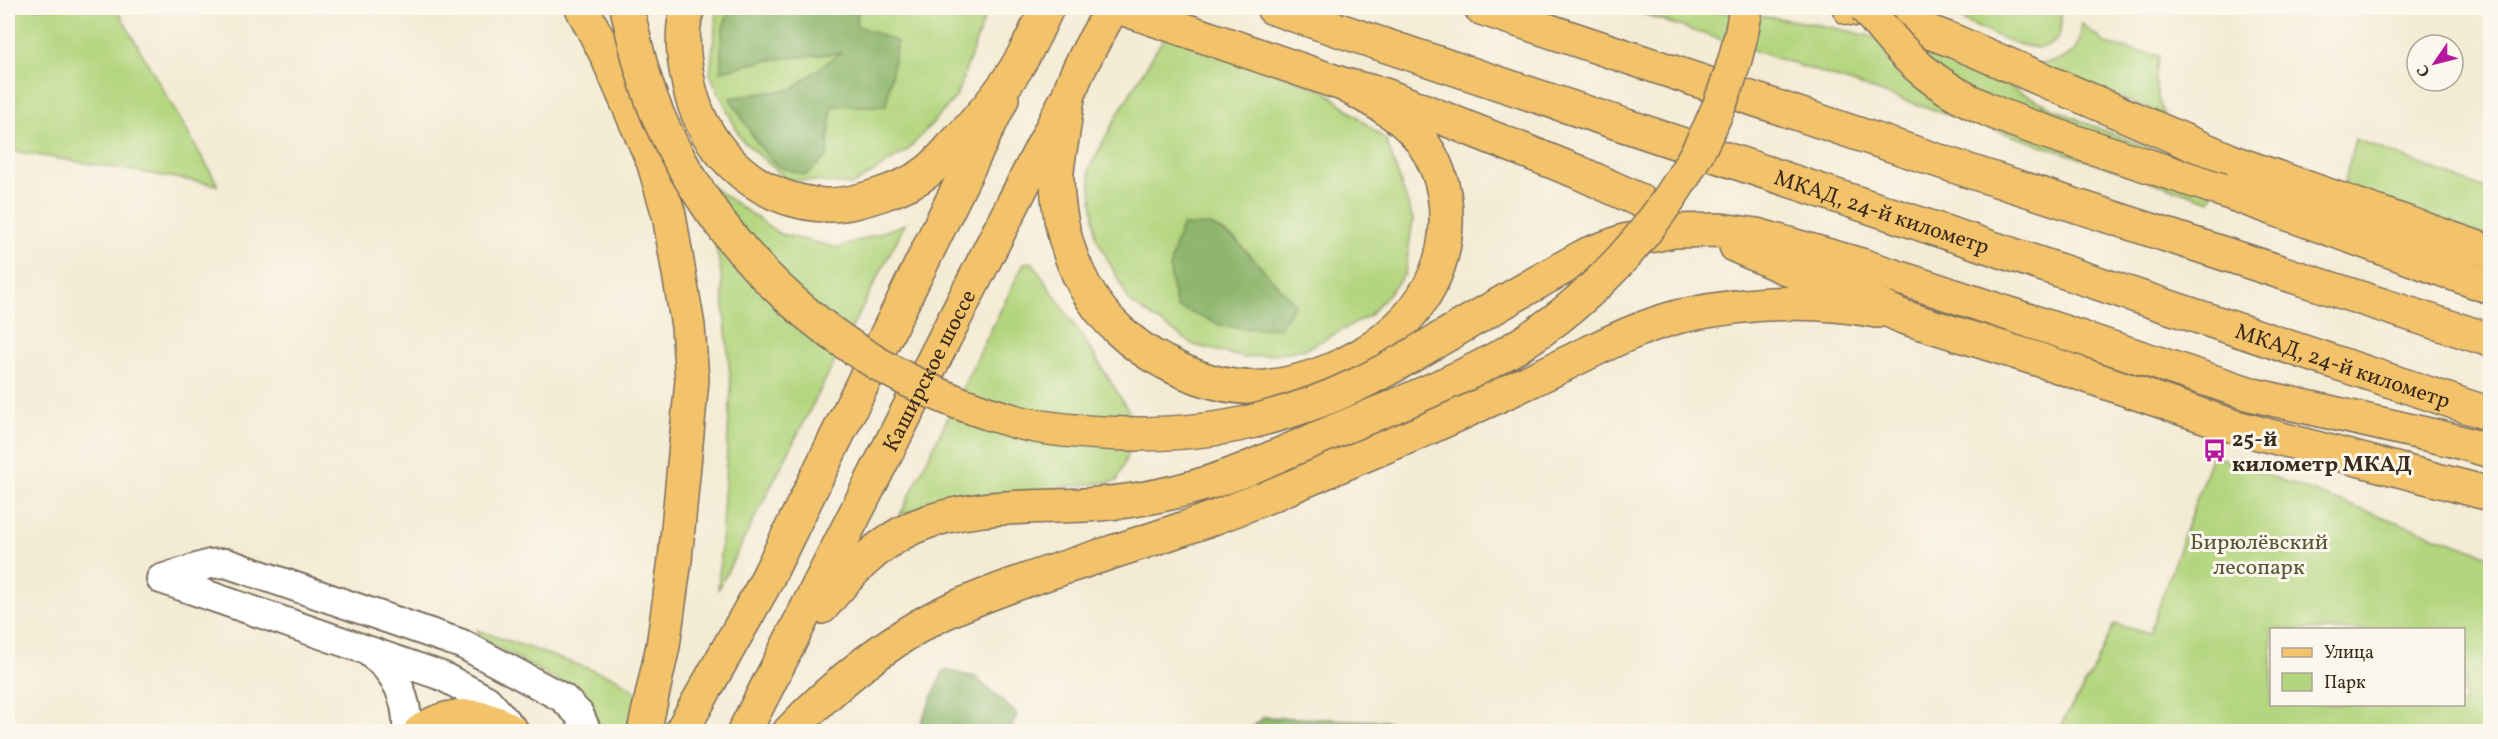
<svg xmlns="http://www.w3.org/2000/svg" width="2498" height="739" viewBox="0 0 2498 739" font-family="Vollkorn,serif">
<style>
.green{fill:#b3d57e;stroke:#77804e;stroke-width:1.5;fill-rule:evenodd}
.forest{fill:#8eb66d;stroke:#647046;stroke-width:1.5}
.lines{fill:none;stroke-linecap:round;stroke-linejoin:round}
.minor-casing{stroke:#7c6e5e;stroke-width:32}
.major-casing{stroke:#7c6e5e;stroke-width:36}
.highway-casing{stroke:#7c6e5e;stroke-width:36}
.minor{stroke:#fff;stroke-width:28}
.major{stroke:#f2c36a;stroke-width:33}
.highway{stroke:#f2c36a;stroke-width:33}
.major-bridge-casing{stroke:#7c6e5e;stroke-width:36;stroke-linecap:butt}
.highway-bridge-casing{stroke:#7c6e5e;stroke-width:36;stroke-linecap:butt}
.major-bridge{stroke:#f2c36a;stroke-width:33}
.highway-bridge{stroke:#f2c36a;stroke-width:33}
.labels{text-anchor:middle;stroke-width:6;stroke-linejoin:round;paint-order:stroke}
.street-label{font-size:22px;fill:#3b2a1e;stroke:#fbf7ec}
.poi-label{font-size:22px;font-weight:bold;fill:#3b2a1e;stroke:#fbf7ec;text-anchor:start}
.park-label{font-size:22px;fill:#595536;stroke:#fbf7ec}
</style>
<rect width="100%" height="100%" fill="#fbf7ec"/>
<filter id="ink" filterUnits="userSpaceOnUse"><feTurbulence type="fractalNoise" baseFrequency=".0167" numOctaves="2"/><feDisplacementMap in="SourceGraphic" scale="12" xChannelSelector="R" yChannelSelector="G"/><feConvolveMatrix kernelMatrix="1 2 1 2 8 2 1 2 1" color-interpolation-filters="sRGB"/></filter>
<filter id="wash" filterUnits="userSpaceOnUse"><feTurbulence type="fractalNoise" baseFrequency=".008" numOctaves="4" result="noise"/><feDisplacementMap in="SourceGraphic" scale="24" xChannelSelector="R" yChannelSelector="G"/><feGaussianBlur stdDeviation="1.35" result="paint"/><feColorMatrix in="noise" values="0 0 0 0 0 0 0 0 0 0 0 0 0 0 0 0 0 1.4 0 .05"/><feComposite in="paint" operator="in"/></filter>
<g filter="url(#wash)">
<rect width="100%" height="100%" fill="#f4ebd4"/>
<!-- green -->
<path class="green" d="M8,8H116L218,185L8,150Z
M720,8H988L956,97L908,150L853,185L786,179L741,139L710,74L717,11Z
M1625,8C1721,8 1821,20 1913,48C1979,68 2041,105 2105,131C2143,146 2182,159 2220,173L2210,201Z
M1935,8H2060C2073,92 1967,17 1935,8Z
M2081,23L2106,44L2159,56C2154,77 2154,95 2165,115L2037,65C2066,59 2082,56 2081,23Z
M1166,34L1324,90L1386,140L1413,219L1405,274L1369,316L1306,349L1245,358L1194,345L1130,302L1096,237L1089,169L1119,112Z
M2355,139L2490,191V239L2343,189Z
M701,179L780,234L839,248L905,224L718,590L731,388L721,271Z
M1032,262L1093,353L1130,413L1131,447L1117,481L943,500L900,515L1024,263Z
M2212,455L2490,556V731H2057L2092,673L2114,624L2149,634ZM2272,630H2464V704H2272Z
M477,630L616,678L638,693L628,731H601L591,706L577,692L481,638Z"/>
<!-- forest -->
<path class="forest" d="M732,8H859L856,25L897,42L886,106H832L827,156L806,175L778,167L759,146L730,98L792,89L840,53L768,60L721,71C721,50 719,26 732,8Z
M1211,225L1235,239L1295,304L1279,328L1252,329L1223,326L1177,307C1167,270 1168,261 1182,226Z
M944,670L975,677L1017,714L1010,731H877H917Z
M1264,717L1384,721L1407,731H1248Z"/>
</g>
<g filter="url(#ink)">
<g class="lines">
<defs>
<path id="minor" d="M161,579L210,564L226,563L462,644L563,698L579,714L587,732
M161,579L442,676L487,700L515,732
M370,653C396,671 409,701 407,732"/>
<g id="major">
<path d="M582,8L606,54L653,161L669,215L688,326L692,380L675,560L663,646L644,732"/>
<path d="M1849,8L1877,13L1951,40L2236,163L2490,252"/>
<path d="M822,607C848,575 876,544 914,527C971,502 1039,509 1099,504C1151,500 1200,488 1249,468"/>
<path d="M420,732C448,711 483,712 512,732"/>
<path d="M681,732L763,587L1002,99"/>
<path id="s1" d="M744,732L1065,102"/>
<path d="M789,732C832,686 893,636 950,610C1025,577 1105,556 1182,529C1257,504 1329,469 1403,439C1454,417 1505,393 1555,369C1596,349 1637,327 1681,316C1746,302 1812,298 1877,311"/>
</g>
<g id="highway">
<path d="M688,8C681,27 683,54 687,75C698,145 752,200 824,205C844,206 864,200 882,194C897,189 914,182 927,172C935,166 943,157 950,149C974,125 1004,90 1021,60C1031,43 1039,25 1047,8"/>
<path d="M1112,8C1099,33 1077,67 1069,94C1066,106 1065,120 1063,132C1061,148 1056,165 1057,180C1058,218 1067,254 1085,287C1102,318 1132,346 1164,362C1194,378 1231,390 1266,387C1352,377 1444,317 1446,223C1447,190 1437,159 1416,134C1397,112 1370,99 1345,85"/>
<path d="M1121,8L1345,85L1385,95L1578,172L1641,201"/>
<path id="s2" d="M1273,8L2490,414"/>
<path d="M1481,8L1969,171L2490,340"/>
<path d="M2222,190L2490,287"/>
<path d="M1736,246L1804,276L1858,296L1903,317L2037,359L2236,427L2490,494"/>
<path d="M1561,269L1588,254L1624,241L1673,231L1721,230L1757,235L1861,265L2254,395L2452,440L2490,451"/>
</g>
</defs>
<!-- minor casing -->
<use href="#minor" class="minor-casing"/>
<!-- major casing -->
<use href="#major" class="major-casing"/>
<!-- highway casing -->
<use href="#highway" class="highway-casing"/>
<!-- minor -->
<use href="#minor" class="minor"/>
<!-- major -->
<use href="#major" class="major"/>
<!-- highway -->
<use href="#highway" class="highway"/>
<defs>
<path id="major-bridge" d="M1249,468C1297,447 1346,426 1395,406C1439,387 1484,368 1524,342C1637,268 1726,142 1746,8"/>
<path id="highway-bridge" d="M627,8C636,48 645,89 663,127C732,275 860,379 1017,422C1052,431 1093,433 1129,434C1166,434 1205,432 1242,424C1280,415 1319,403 1354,386C1383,373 1411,356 1438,340C1479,316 1520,292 1561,269
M1866,8C1883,29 1900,51 1921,69C1967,108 2026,125 2082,144C2129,159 2175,175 2222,190"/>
</defs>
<!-- major-bridge casing -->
<use href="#major-bridge" class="major-bridge-casing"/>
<!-- highway-bridge casing -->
<use href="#highway-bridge" class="highway-bridge-casing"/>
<!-- major-bridge -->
<use href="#major-bridge" class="major-bridge"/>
<!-- highway-bridge -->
<use href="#highway-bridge" class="highway-bridge"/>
</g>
</g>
<!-- icons -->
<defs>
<symbol id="bus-bare" viewBox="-9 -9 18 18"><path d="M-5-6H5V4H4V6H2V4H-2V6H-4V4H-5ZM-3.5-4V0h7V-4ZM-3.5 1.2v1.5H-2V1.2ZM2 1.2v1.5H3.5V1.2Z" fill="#b5179e" stroke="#fbf7ec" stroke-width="2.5" paint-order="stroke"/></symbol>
</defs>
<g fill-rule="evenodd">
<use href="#bus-bare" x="2198" y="434" width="33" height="33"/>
</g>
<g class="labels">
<!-- street labels -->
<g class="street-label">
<text dy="8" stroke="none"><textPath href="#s2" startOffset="642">МКАД, 24-й километр</textPath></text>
<text dy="8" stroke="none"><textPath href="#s2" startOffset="1128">МКАД, 24-й километр</textPath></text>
<text dy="8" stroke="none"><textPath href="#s1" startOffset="406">Каширское шоссе</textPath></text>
</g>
<!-- poi labels -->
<g class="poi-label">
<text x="2232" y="446">25-й<tspan x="2232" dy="25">километр МКАД</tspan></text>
</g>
<!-- park labels -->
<g class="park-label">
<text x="2259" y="549">Бирюлёвский<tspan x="2259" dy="25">лесопарк</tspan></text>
</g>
</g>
<!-- margin -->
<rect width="2498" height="739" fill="none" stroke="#fbf7ec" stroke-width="30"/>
<!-- legend -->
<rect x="2270" y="628" width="195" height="78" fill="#fbf7ec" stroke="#aea59a" stroke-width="1.5"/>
<rect x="2282" y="648" width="30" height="9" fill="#f2c36a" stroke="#aea59a" stroke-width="1.5"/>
<text x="2324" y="658" font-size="18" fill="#3b2a1e">Улица</text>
<rect x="2282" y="673" width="30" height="18" fill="#b3d57e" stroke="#aea59a" stroke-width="1.5"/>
<text x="2324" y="688" font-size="18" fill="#3b2a1e">Парк</text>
<!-- north arrow -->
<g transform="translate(2435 63) rotate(235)"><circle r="28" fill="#fbf7ec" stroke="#aea59a" stroke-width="1.5"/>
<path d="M0-4.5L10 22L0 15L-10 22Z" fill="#b5179e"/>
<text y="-9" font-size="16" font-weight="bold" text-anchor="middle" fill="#3b2a1e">С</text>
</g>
</svg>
